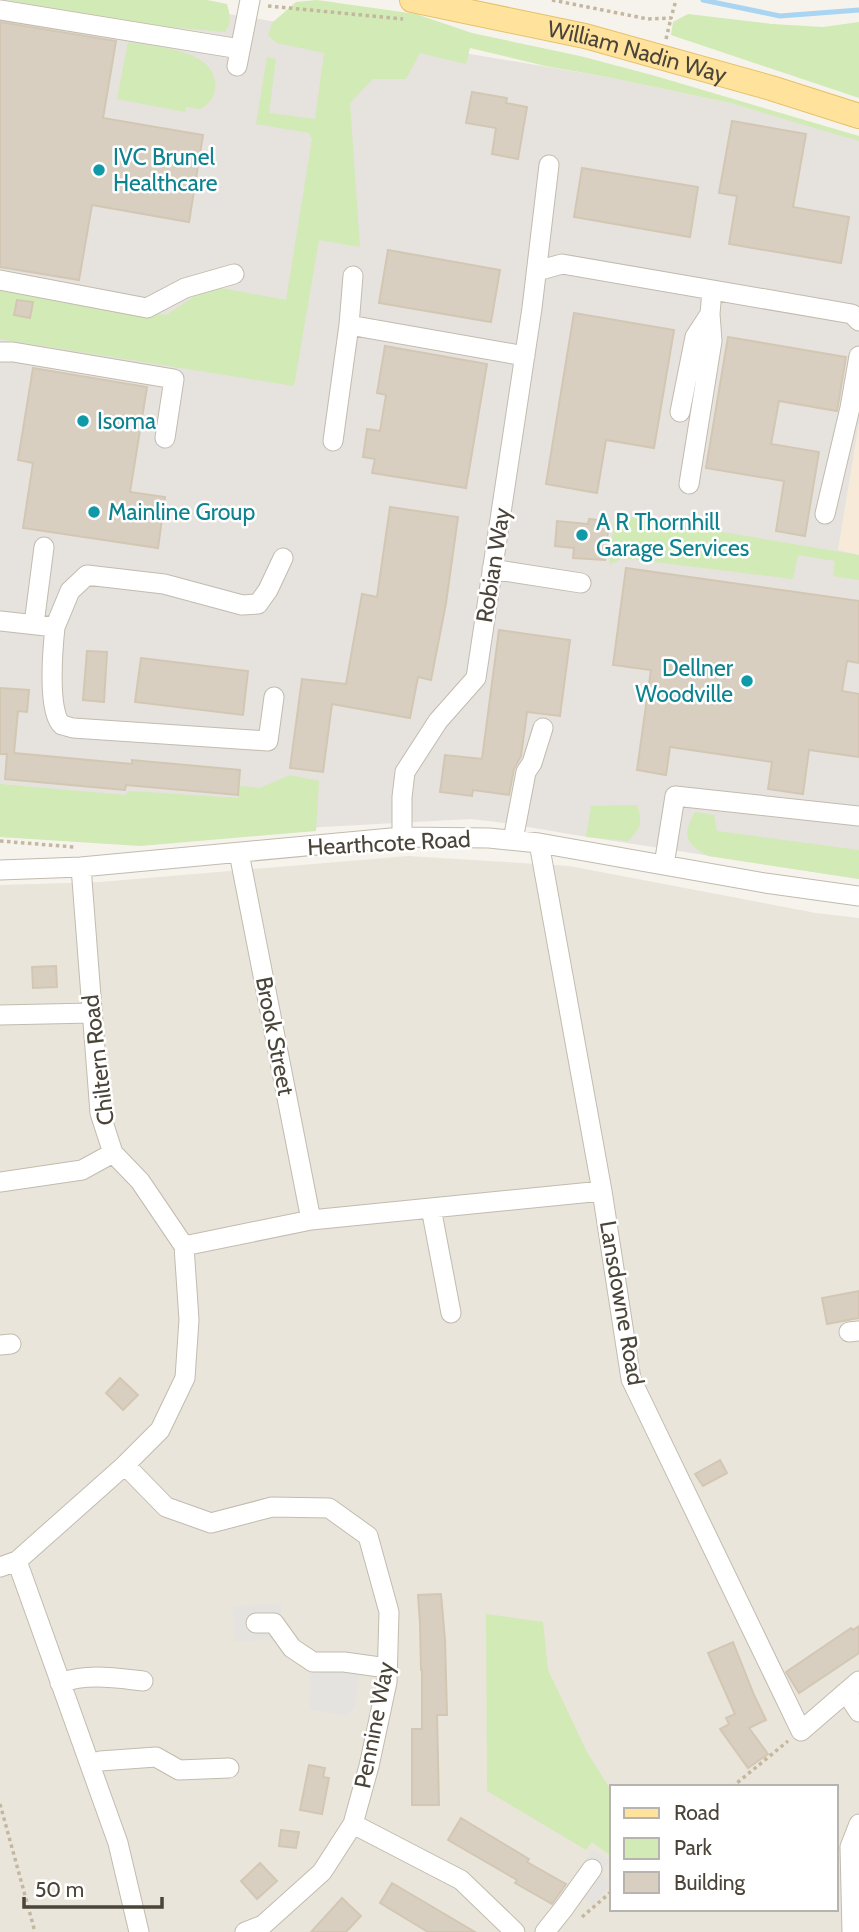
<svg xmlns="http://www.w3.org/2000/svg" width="859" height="1932" viewBox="0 0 859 1932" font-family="Cabin,sans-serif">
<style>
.residential{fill:#eae5da;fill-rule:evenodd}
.commercial{fill:#f7ead8}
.industrial{fill:#e6e2dd}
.green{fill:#d2eab5}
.parking{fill:#e5e3e0}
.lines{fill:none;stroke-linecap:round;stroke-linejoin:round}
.stream{stroke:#a9d4f2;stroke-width:5}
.building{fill:#d8cfc1;stroke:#d3c7b4;stroke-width:2}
.minor-casing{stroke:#c2bbae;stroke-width:21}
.major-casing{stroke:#e6c16a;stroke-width:26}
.path{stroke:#c4b79f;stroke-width:3.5;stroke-dasharray:3.5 3.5;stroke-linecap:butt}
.minor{stroke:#fff;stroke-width:19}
.major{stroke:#ffe39c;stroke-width:24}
.culture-dot{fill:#0f9aa8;stroke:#fff;stroke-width:2.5}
.labels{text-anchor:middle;stroke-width:5;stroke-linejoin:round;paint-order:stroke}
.street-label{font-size:23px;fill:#4b4439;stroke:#fff}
.culture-label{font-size:23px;fill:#0d838f;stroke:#fff;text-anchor:start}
</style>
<rect width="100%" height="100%" fill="#f6f3ec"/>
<!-- residential -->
<path class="residential" d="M408,856L569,866L816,913L859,918V1932H0V885L100,882ZM612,1787H836V1909H612Z"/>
<!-- commercial -->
<path class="commercial" d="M859,423V555L838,550Z"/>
<!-- industrial -->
<path class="industrial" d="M0,0H143L345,33L607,77L730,103L859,140V423L838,550L859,555V879L569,834L505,823L471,819L322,827L149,844L0,837Z"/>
<!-- green -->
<path class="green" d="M7,0H207L227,4C230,15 232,22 225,32L146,25Z
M317,0L416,14L472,33L580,56L652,75L859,136V141L730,103L607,77L545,66L470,48L466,64L420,53L406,79H373L350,103L360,247L319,240L294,386L0,339V289L166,315L195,296L216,287L286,300L312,139L309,133L256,124L267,57L276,59L269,113L315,119L324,53L277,43L268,35L272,23L296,2Z
M688,14L772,24L823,27L859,22V98L671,35L673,22Z
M128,42C155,47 220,49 215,89C213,99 209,104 200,109L186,107L185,112L117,99Z
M615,514L859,555V580L833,576L835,561L798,555L793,579L623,558L609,565Z
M290,775L319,781L316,831L140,846L0,837V784L125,795L129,791L238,798L240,786L260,788Z
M637,805C643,823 641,828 628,841L586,837L591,806Z
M695,812L714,815L717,831L859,850V879L708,856C685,843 682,835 695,812Z
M486,1614L543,1622L548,1670L587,1752L612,1792V1857L592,1842L586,1850L487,1791Z"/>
<!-- parking -->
<path class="parking" d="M281,1603L283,1639L235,1642L233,1606Z
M310,1652L362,1656L355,1707L346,1716L309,1710Z
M592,1849L610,1861L601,1874L612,1883L594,1904L567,1890Z"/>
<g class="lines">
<!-- stream -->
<path class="stream" d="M703,0L780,16L859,10"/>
</g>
<!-- building -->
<path class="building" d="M0,22L116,41L103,118L203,135L189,222L92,205L79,280L0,267Z
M472,92L507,98L506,103L527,107L518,159L492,154L496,128L466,123Z
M732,121L806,134L793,207L849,217L841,263L729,244L737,196L719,193Z
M582,168L698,187L690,237L574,217Z
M388,250L500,270L491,322L379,303Z
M17,300L33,302L30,318L14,315Z
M574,313L674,330L654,448L606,440L597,493L546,484Z
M728,337L846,357L837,411L779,401L771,444L819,452L805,536L776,531L784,481L706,468Z
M385,346L487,364L466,488L372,473L375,459L363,457L367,429L380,431L386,395L377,393Z
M33,368L147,387L130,492L165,497L158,548L23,528L33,463L18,460Z
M390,507L458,517L446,603L431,680L418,677L410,718L332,704L323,772L290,768L302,679L346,684L362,594L377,597Z
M589,519L609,521L605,560L573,558L574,548L555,546L557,521L588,524Z
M626,568L859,601V663L847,661L842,691L859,694V757L809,750L803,794L768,789L772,762L670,747L666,775L637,770L651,670L613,665Z
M499,630L570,640L560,716L527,712L521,756L514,769L509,795L473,790L472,796L440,792L445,755L482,759Z
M87,651L107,652L104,702L83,700Z
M141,658L248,671L243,715L135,702Z
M0,688L29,690L27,712L18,711L14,753L132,764V760L240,770L238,795L126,785L125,790L5,779L7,754H0Z
M56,966L57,987L33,988L32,967Z
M859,1291V1318L827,1324L822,1298Z
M120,1378L138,1395L123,1410L106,1393Z
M720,1460L727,1473L703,1486L695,1474Z
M441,1594L445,1640L447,1715H437L439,1805H412V1729H422V1670H421L420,1623L418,1595Z
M859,1626V1653L799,1693L786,1672L851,1628L853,1630Z
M733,1642L754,1695L766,1720L749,1728L768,1754L748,1768L720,1729L729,1724L726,1718L735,1714L708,1653Z
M309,1765L325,1768L323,1777L329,1778L322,1814L300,1810Z
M461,1818L529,1859L527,1862L566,1884L552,1904L515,1883L517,1880L448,1840Z
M281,1830L299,1832L296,1848L279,1846Z
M260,1863L277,1881L257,1899L241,1881Z
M392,1883L426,1903L475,1932H428L380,1903Z
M342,1898L361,1916L346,1932H311Z"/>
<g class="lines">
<defs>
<path id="minor" d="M0,10L240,49
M237,66L250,0
M537,271L562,264L852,314L859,321
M353,276L349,325L525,356
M0,280L147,308L185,288L234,274
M0,352H13L174,379L165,438
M680,412L695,337L710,314
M333,441L349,325
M689,484L712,341L710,314L712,290
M825,514L850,408L859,356
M492,569L581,583
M0,621L55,627C53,646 47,713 62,725C63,725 72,728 73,728L268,741L274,697
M34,624L44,547
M55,627L70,591L87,575L164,584L242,605L258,604L268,590L283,558
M402,837V797L405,772L438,721L476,678L532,308L549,165
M513,840L526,772L532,763L543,728
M539,843L602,1191L631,1379L801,1731L859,1681
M239,853L311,1220
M664,865L675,796L859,816
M0,870L81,867L402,837L489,838L539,843L765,883L859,896
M0,1015L92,1013
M0,1182L82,1170L113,1153
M431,1208L451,1313
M184,1246L311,1220L602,1191
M849,1332L859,1331
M0,1345L11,1344
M125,1465L166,1507L211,1523L272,1507L329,1508L368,1536L389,1612L387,1682L369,1766L353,1824L322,1872L263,1925L245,1932
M17,1561L118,1843L139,1932
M0,1567L17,1561L125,1465L160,1430L185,1378L189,1320L184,1246L140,1181L113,1153L100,1113L81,867
M256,1623H274L292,1648L313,1662H344L387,1668
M60,1683C87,1673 116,1678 143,1681
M846,1692L859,1712
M90,1764L100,1761L156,1757L179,1770L229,1768
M353,1824L461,1880L515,1932
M545,1932L564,1908L592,1869
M852,1932L850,1847L859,1824"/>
<g id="major">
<path id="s1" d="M412,0L585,36L771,88L859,116"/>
</g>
</defs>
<!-- minor casing -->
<use href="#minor" class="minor-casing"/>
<!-- major casing -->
<use href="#major" class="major-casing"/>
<!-- path -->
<path class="path" d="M552,0L648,19L671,18L676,0
M268,6L403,19
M666,39L671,18
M0,841L74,847
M732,1787L788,1741
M0,1804L35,1932
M582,1917L612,1891"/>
<!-- minor -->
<use href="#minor" class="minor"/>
<!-- major -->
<use href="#major" class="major"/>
</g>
<!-- markers -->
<g class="culture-dot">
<circle cx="99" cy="170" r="7"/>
<circle cx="83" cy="421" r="7"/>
<circle cx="94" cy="512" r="7"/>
<circle cx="582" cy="535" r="7"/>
<circle cx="747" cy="681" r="7"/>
</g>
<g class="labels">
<!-- street labels -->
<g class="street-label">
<text dy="8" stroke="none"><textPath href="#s1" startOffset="231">William Nadin Way</textPath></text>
<text transform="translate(493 565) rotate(-81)" y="8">Robian Way</text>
<text transform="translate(389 843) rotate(-3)" y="8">Hearthcote Road</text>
<text transform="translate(275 1036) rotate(79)" y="8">Brook Street</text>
<text transform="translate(98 1060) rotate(-97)" y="8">Chiltern Road</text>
<text transform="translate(622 1303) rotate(80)" y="8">Lansdowne Road</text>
<text transform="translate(374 1725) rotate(-79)" y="8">Pennine Way</text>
</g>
<!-- culture labels -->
<g class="culture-label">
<text x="113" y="165">IVC Brunel<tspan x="113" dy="26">Healthcare</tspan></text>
<text x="97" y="429">Isoma</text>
<text x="108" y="520">Mainline Group</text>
<text x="596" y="530">A R Thornhill<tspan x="596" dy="26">Garage Services</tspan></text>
<text x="733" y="676" text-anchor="end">Dellner<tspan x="733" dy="26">Woodville</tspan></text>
</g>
</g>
<!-- legend -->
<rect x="610" y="1785" width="228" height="126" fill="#ffffff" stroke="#b7b4b0" stroke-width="2"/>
<rect x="624" y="1808" width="35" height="10" fill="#ffe39c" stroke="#b7b4b0" stroke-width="2"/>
<text x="674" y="1820" font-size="21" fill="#4b4439">Road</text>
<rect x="624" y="1838" width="35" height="21" fill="#d2eab5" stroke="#b7b4b0" stroke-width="2"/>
<text x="674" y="1855" font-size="21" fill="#4b4439">Park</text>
<rect x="624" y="1872" width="35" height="21" fill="#d8cfc1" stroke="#b7b4b0" stroke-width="2"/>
<text x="674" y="1890" font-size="21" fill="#4b4439">Building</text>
<!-- scale -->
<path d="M24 1897v10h138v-10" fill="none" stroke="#4b4439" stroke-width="3.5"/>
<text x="35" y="1897" font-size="21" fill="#4b4439" stroke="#ffffff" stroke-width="5" paint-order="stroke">50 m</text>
</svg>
